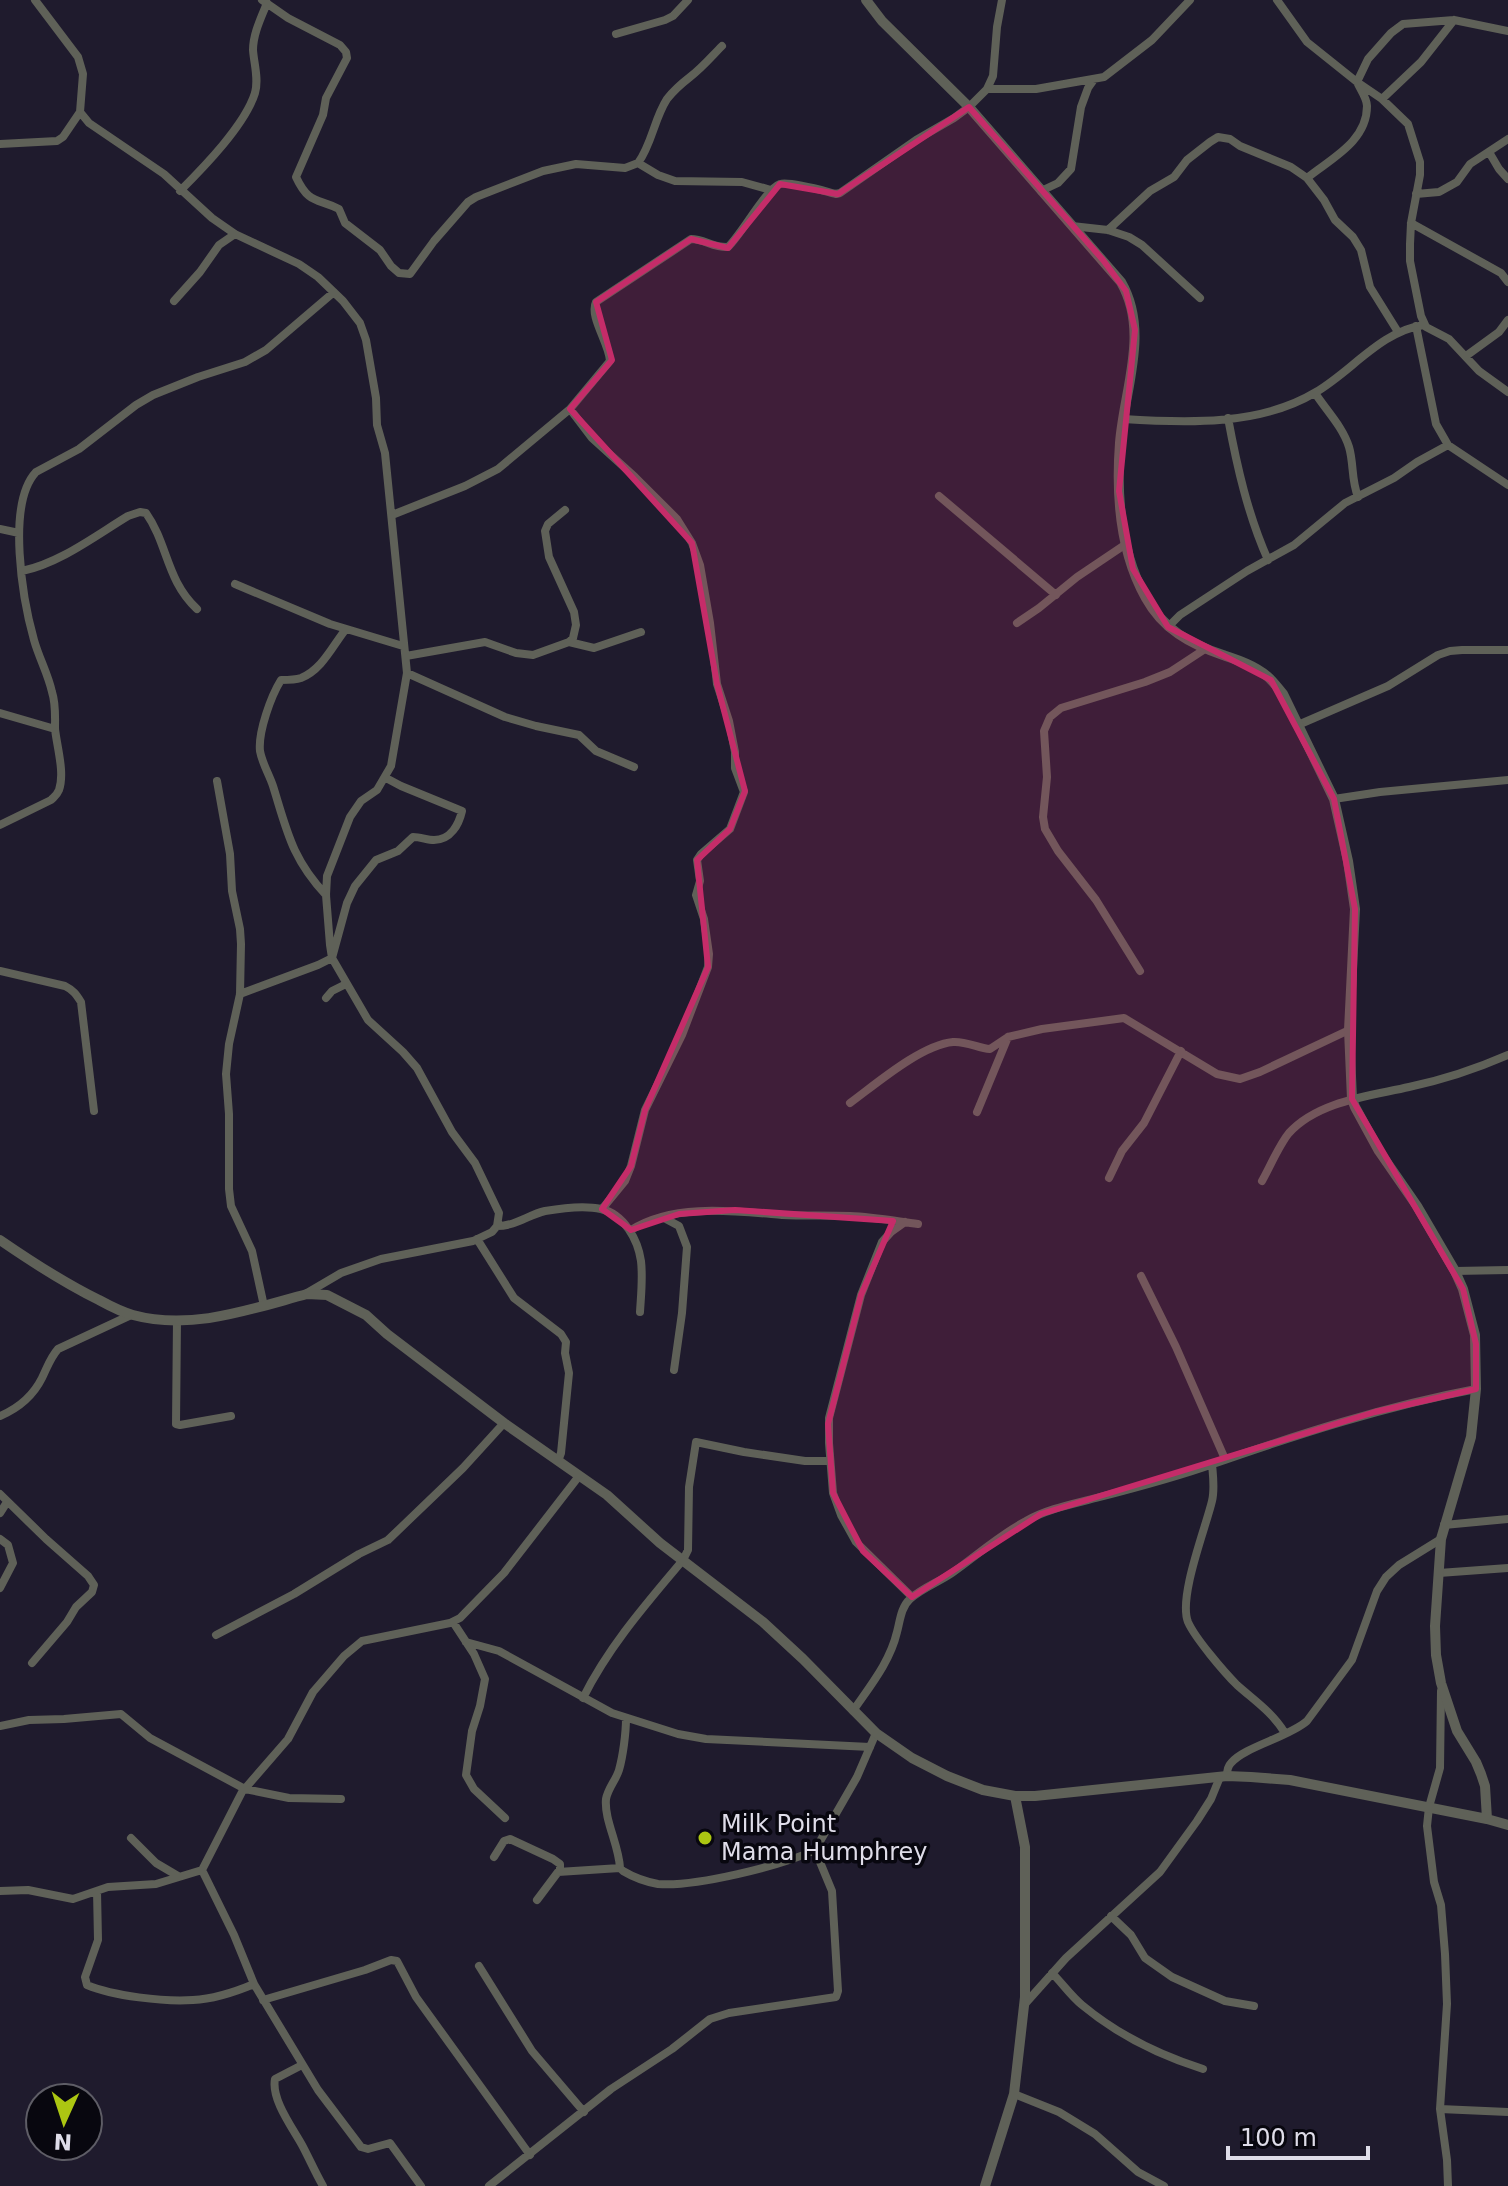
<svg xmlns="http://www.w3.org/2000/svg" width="1508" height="2186" viewBox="0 0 1508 2186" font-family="'DejaVu Sans',sans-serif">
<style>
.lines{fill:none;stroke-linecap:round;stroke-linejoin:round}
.minor{stroke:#5f6158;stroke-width:8}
.tertiary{stroke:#5f6158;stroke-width:10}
.marked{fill:#c52c69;fill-opacity:0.2;stroke:#c52c69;stroke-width:6;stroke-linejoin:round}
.poi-dot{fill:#acc612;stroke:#08070f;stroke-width:3}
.labels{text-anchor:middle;stroke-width:7;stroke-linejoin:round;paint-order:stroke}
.poi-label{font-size:24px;fill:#dfdde9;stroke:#08070f;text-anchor:start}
</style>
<rect width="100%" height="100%" fill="#1f1b2d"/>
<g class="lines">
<!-- minor -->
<path class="minor" d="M35,0L78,57L83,74L80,112L89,123L164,174L212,218L235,234L299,264L318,277L343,301L360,323L366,340L376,398L377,425L385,453L407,673L391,766L377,790L361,801L350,817L327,876L326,895L330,945L332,958L368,1020L403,1052L417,1068L452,1132L475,1163L499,1213L497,1226L492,1232L473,1241L381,1259L341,1273L307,1293
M262,0L288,18L340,45L346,52L347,58L326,98L323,115L296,177C309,205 318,198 339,209L345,223L380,250L391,266L399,273L410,274L434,241L468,202L476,197L543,171L576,164L625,168L638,163L658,175L675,181L742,182L771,190
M1277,0L1307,42L1357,82L1382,99L1408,124L1420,162V175L1411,223L1410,244V261L1421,316L1426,327L1449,339L1479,371L1508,392
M616,34L665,20L673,16L688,0
M987,89H1036L1104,77L1152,40L1190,0
M1382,99L1421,62L1454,20
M0,144L57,141L63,137L80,112
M1489,152L1499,169L1508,179
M638,163C652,144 654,119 667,99C674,90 681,84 690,77C702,68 712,56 722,46
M1307,178C1330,159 1367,142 1367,106C1367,98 1360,89 1357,82L1368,59L1391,33L1403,24L1454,20L1508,31
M180,191C204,167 245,125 255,93C259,79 254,64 253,50C253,34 261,18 267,3
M1041,191L1058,183L1071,169L1081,107L1088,88L1093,81
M1416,194L1439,192L1457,182L1470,164L1508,139
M1411,223L1501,273L1508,282
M1072,226L1108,230L1129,237L1142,245L1200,298
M1108,230L1150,191L1174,177L1187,160L1210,142L1218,137L1230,139L1240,146L1291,167L1307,178L1324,200L1335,220L1353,237L1361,250L1370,287L1398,332
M174,301L200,272L219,245L235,234
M1416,326L1436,424L1448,445L1508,485
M1466,356L1499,332L1508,320
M1315,393C1326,410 1343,427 1349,447C1354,464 1351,479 1358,497
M570,409L592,438L635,477L677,519L692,543L700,565L710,623L717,684L729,721L735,752V768L744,792L730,829L701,854L697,860L700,881L696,895L704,919L709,954L708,967L682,1035L645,1110L631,1166L625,1181L602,1209
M1228,418C1237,467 1248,515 1268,560
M1123,419C1186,423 1260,426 1316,392C1352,371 1381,331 1424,325
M939,496L1056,595
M392,515L465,486L498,469L570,409L610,361C609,343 589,317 596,302L691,239C704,239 714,248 728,247C742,234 766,189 780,184C791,181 824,191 836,194L840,193L916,140L954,118L969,107L987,89L993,76L997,27L1002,0
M0,529L19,533
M22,571C60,563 95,536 128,516L140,512L146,513C168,544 166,580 197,609
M235,584L330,624L403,646
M1017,623L1039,608L1077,577L1126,544
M1168,627L1180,615L1247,571L1294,545L1345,503L1394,478L1417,462L1448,445
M569,642L594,648L641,632
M406,656L485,642L516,653L533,655L569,642L573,638L576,625L574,612L549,557L545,531L548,524L565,510
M407,673L505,717L536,726L579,735L596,751L634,767
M0,713L55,729
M1298,725L1388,686L1438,655L1450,651L1462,650H1508
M217,781L230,854L232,891L240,929L241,944L240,994L229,1044L226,1074L229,1114V1189L231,1206L252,1251L264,1306
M1334,799L1380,792L1508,780
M0,825L51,800C55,796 57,795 59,790C65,773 57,747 55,729C55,717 56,704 52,692C48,674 39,658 34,640C23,601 6,504 36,472L79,449L136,405L153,395L198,377L245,362L266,350L334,292
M326,895C292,859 287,831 273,786C269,774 262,763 260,751C258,732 271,696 281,680C287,680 295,680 301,678C322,670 333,645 346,629
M0,971L65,986C73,990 76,994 81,1002L94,1111
M1140,971L1096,900L1058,851L1045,829L1043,817L1047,777L1044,731L1050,717L1061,708L1145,682L1170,672L1205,649
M240,994L318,965L332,958L347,903L355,886L376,860L398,851L413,837C421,837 427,840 434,840C451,840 459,824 462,811L401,786L386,778
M326,998L332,991L346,984
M850,1103C876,1084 921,1045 953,1042C966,1041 978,1048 990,1049L1008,1037L1042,1029L1124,1018L1217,1074L1240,1079L1260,1072L1349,1030
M977,1112L1008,1037
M1109,1178L1122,1151L1144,1123L1181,1051
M1262,1181C1270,1167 1279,1145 1289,1133C1318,1101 1370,1096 1409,1087C1443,1080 1476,1069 1508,1055
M664,1218L679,1226L687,1247L682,1313L674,1370
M905,1222L891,1232L882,1242L861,1295L829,1418V1443L833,1493L841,1515L856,1542L912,1597
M497,1226C516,1226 528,1215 545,1211C562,1208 584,1205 601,1209C624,1214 638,1240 641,1261C643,1278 641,1295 640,1312
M631,1230C673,1203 735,1211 782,1215C805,1216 828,1215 850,1216C873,1217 895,1221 918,1224
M477,1239L514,1298L561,1334L566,1342L565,1353L569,1373L561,1453L558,1461
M1455,1271L1508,1270
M1141,1276L1176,1347L1225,1459
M177,1320L176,1424L180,1425L231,1416
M0,1416C19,1408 33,1396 42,1378C47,1368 50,1358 58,1349L131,1315
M1212,1464C1213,1476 1215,1489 1212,1501C1206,1527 1178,1597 1188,1622C1195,1638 1224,1672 1237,1685C1255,1701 1272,1712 1285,1733
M0,1494L46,1539L88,1576L94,1585L92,1592L76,1607L67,1622L32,1663
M0,1513L7,1502
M1444,1525L1508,1519
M0,1539L8,1545L13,1563L0,1588
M1439,1573L1508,1568
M453,1622L474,1654L485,1679L480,1706L472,1731L466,1775L474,1789L505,1818
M216,1635L294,1594L359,1554L388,1540L463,1468L504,1423
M466,1642L499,1651L612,1713L678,1734L706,1739L870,1747
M1441,1691L1440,1768L1429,1807L1427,1826L1434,1882L1441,1905L1445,1954L1447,2004L1440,2109L1447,2160L1448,2186
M583,1698C609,1646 646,1604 683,1560L688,1550L689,1487L696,1442L744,1452L805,1461H830
M853,1711C870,1686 890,1662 897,1632C900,1621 901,1607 910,1599C922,1588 939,1582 952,1573C976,1556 1001,1534 1026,1521C1047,1509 1073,1504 1096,1498C1135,1488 1174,1478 1213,1464C1299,1434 1386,1406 1476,1389
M626,1718C626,1733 623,1756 619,1770C616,1780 608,1788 606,1799C604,1820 619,1845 620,1868L623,1871C633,1877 647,1882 658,1884C695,1887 781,1866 815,1850
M0,1726L29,1720L64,1719L121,1714L150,1738L245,1789L289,1798L341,1799
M1227,1776C1227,1772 1228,1766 1231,1763C1244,1747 1289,1737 1307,1721L1352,1660L1377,1591L1386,1577L1399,1565L1441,1539
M131,1838L156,1863L178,1876
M494,1857L504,1841L510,1839L553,1859L560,1864V1871
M202,1870L234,1935L254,1984
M0,1891L28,1890L73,1899L108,1887L156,1884L202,1870L242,1792L288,1739L313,1692L344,1656L362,1641L450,1623L460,1618L504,1573L579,1476
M97,1891L98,1940L85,1977L87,1985C113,1996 164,2002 193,2000C214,1999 235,1992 254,1984L318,2090L361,2147L368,2149L390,2143L421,2186
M537,1900L558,1872L620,1868
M1111,1916L1131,1935L1145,1958L1172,1977L1225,2001L1254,2006
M479,1966L532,2051L584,2112
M1052,1973C1062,1983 1071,1996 1082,2005C1118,2035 1159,2055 1203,2069
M263,2000L365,1970L391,1960L397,1961L416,1997L530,2155
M1024,2005L1066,1958L1160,1872L1197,1821L1211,1799L1220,1777
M302,2065L275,2079C271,2099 292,2127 302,2145C309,2158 315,2172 323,2186
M1014,2094L1059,2112L1095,2134L1138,2172L1164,2186
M1440,2109L1508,2112
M489,2186L611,2089L672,2049L710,2019L729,2013L836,1997L838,1991L832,1891L815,1850L857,1777L876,1733"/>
<!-- tertiary -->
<path class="tertiary" d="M866,0L882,21L969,107L1121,282C1150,332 1124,390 1120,443C1116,496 1120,552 1146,598C1163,629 1190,644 1223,655C1238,660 1254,665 1267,676C1273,681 1278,688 1283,694L1334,799L1348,861L1355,909L1349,1030L1352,1099L1355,1107L1379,1151L1417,1206L1455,1271L1463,1289L1475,1335L1476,1389L1471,1437L1441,1539L1435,1626L1436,1655L1441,1683L1457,1731L1476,1762L1481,1774L1485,1786L1487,1819
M0,1240C32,1262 64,1283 99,1300C110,1306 121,1312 133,1315C191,1331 251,1309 307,1294L327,1295L366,1315L387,1334L504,1423L607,1495L660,1543L763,1622L803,1659L876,1733L912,1758L947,1776L983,1790L1015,1796H1035L1227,1776L1251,1777L1290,1780L1487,1819L1508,1825
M985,2186L1014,2094L1025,1997V1847L1015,1796"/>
</g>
<!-- marked area -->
<path class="marked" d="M969,107L1103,260L1126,291L1135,330L1119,491L1133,569L1168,627L1271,680L1334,799L1355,909L1352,1099L1463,1289L1476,1344V1389L1375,1412L1041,1514L912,1597L863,1551L833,1493L828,1424L861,1295L893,1221L735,1210L679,1214L631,1230L602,1209L631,1166L645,1110L708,967L697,860L730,829L745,791L717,684L692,543L570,409L612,360L596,302L691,239L728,248L780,184L838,194Z"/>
<!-- markers -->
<circle class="poi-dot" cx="705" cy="1838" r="8"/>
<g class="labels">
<!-- poi labels -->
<g class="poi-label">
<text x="721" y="1832">Milk Point<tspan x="721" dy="28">Mama Humphrey</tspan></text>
</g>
</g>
<!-- north arrow -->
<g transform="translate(64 2122) rotate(183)"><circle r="38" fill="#08070f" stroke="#5e5d66" stroke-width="2"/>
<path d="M0-6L14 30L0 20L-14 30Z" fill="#acc612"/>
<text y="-12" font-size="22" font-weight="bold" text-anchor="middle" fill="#dfdde9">N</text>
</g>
<!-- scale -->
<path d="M1228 2146v12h140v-12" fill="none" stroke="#dfdde9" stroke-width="4"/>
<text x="1240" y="2146" font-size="24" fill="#dfdde9" stroke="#08070f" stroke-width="6" paint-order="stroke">100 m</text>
</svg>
